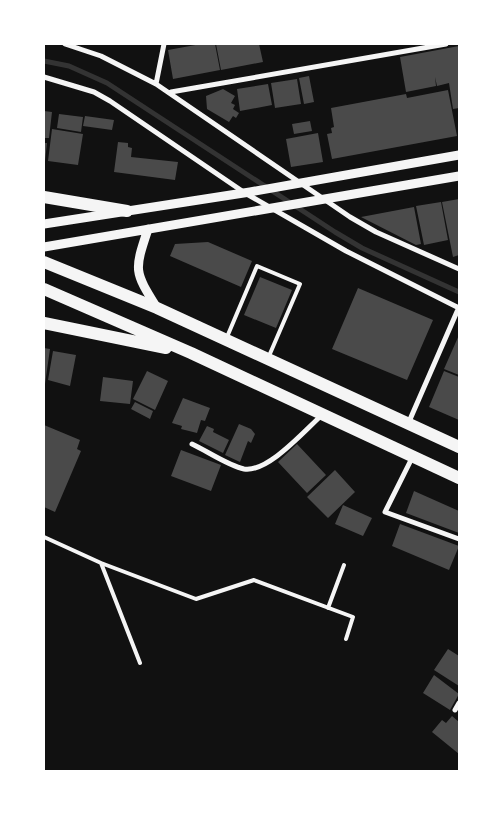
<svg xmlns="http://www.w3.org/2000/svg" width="503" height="815" viewBox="0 0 503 815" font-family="Georgia,serif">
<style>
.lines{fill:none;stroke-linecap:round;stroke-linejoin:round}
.stream{stroke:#333;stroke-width:5}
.building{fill:#4a4a4a}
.service{stroke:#f5f5f5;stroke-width:4}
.minor{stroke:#f5f5f5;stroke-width:5}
.tertiary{stroke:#f5f5f5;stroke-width:9}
.primary{stroke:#f5f5f5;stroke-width:12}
</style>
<rect width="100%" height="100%" fill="#111"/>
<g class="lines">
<!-- stream -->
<path class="stream" d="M44,61L69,66L107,83L335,232L362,248L459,292"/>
</g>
<!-- building -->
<path class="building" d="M201,44H215L220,70L173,79L168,50Z
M216,44H259L263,62L221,70Z
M459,46V108L453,109L449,83L437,86L435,77L436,86L406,92L400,57Z
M309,76L314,102L304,104L299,78Z
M297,79L301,104L275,108L271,83Z
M268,84L272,105L240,111L237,89Z
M223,89L235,96L231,103L235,105L233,109L239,113L236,118L233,116L229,122L207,109L206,96Z
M448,90L457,136L332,159L327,134L332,133L331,128L334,127L331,108L406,94L407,98Z
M44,111L52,112L49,138H44Z
M59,114L83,117L81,132L57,128Z
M85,116L114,120L112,130L83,126Z
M310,121L312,131L294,134L292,124Z
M52,129L83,134L78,165L48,161Z
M318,133L323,162L291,167L286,139Z
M118,142L128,143V147L132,148L131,157L178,162L175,180L114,172Z
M44,143H47L45,161H44Z
M459,199V255L453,257L442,202Z
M441,202L448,240L424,245L416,206Z
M414,207L421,244L416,245L361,217Z
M208,242L252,261L241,287L170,256L175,244Z
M260,277L292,290L276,328L244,315Z
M358,288L433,320L407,380L332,349Z
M459,335V375L444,369Z
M44,348L50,349L45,384H44Z
M53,351L76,355L70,386L48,380Z
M147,371L168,381L155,410L133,399Z
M444,371L459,377V420L429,407Z
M103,377L133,381L130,404L100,401Z
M183,398L210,408L205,421L201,420L197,433L181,429L182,426L172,423Z
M135,402L153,411L150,419L131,409Z
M239,424L251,429L255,434L251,443L248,441L240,462L225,455Z
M44,425L80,440L77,449L81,451L55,512L44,507Z
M207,426L214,429L213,432L229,440L223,453L199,441Z
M297,444L326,475L307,493L278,462Z
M181,450L221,465L211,491L171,476Z
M335,470L355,492L328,518L307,497Z
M414,491L459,511V533L406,513Z
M343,505L372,518L363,536L335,524Z
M400,524L459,546L449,570L392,546Z
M448,649L459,656V686L434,670Z
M434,675L459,694L450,710L423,693Z
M452,716L459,722V754L432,732L442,720L446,723Z"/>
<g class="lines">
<!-- service -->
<path class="service" d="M227,337L257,266L300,284L269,356
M44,537L101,563L140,663
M101,563L196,599L254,580L353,617L346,639
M328,608L344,565"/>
<!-- minor -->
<path class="minor" d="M65,44L101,56L156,84L350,217L376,232L459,269
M44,77L94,92L110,101L245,193L346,251L459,308
M156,84L164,44
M171,92L446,44
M408,424L459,307
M192,444C207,451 229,466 244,469C268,473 305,430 322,415
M412,458L385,512L459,539
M455,710L459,703"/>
<!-- tertiary -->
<path class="tertiary" d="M44,224L250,192L459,155
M148,229C134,271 134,271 157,308
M44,247L459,176"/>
<!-- primary -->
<path class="primary" d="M44,197L127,211
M44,262L157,308L459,447
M44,289L191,353L459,478
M44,323L166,348"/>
</g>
<!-- border -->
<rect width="503" height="815" fill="none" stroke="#ffffff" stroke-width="90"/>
</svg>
